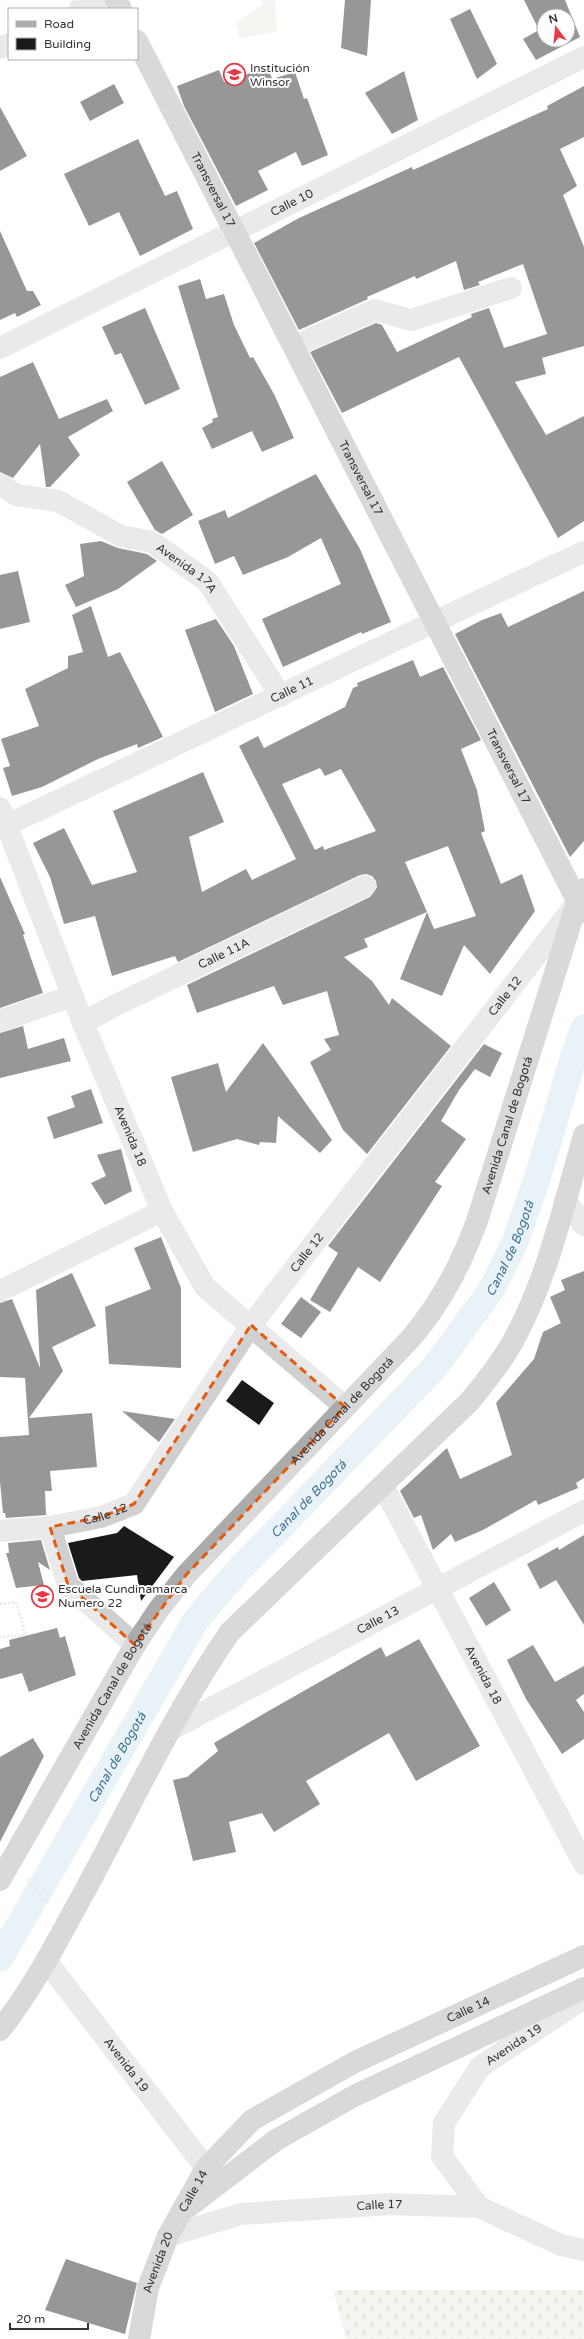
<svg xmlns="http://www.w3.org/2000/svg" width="584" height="2339" viewBox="0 0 584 2339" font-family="'Varela Round',sans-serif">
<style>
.green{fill:#e6ecdf}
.cemetery{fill:url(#cemetery-stones)}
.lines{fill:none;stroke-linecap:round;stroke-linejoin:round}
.canal{stroke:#cfe2ee;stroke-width:27}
.building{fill:#1a1a1a;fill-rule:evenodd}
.path{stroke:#cdcdcd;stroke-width:2.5;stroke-dasharray:2 2;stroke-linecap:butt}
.minor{stroke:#d0d0d0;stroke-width:22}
.major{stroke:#ababab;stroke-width:22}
.marked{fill:none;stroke:#e8590c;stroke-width:3;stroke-dasharray:8 5;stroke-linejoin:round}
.labels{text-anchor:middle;stroke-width:4;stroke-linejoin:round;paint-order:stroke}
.poi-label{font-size:12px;fill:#333;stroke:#fff;text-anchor:start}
.street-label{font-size:12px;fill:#333;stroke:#fff}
.water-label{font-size:13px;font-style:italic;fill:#3f7597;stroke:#fff}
</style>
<defs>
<pattern id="cemetery-stones" width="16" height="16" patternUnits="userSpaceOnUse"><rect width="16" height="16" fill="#e6ecdf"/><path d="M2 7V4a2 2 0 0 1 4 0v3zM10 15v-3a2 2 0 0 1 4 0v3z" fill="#c6cbc0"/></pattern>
</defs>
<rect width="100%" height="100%" fill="#fff"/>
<!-- green -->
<path class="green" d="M261,0H275L277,31L240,39L236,22L264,4Z"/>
<!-- cemetery -->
<path class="cemetery" d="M333,2290H584V2339H346Z"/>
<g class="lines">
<!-- canal -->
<path class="canal" id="s1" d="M0,1958L196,1620L235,1574L434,1368L492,1289L515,1242L537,1179L575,1052L584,1028"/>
</g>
<!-- building -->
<path class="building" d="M345,0H371L367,56L341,48Z
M524,0H565L580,37L536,60L523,39L539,30ZM544,16H568V40H544Z
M470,9L497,64L477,79L450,19Z
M268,67L272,79L295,72L304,99L307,98L328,155L302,166L296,152L258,171L268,190L236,206L184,106L177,86L219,70L224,82Z
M404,71L418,120L392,134L365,93Z
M114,84L124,103L90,121L80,102Z
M584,86V137L560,149L577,186L563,195L584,247V346L542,358L546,374L515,382L546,435L584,416V521L558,538L459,357L342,413L310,352L376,323L382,325L397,352L472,317L471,314L489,308L504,348L547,334L523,264L478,282L480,285L464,290L456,261L416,279L415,276L367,297L368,299L299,330L254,243L299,218L412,167L413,170L548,109L547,106Z
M0,107L27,156L0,171Z
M138,139L165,196L177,191L193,229L140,256L119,212L89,226L64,174Z
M0,231L27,291H33L41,305L17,317L15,313L0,320Z
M200,279L206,299L224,294L234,325L250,358L253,357L274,394L294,438L262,452L252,431L212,449L202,428L213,422L212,419L218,417L178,286Z
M145,308L180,389L145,405L121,353L115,355L102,327Z
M33,362L59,419L107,399L113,411L68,437L80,455L50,487H46L40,444L13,478L0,472V377Z
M162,461L193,515L162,534L155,530L127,482Z
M316,474L360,549L391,622L362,634L361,632L283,667L262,619L341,584L321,538L288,557L243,575L234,556L215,564L198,521L225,510L228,518Z
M101,541L118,548L147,554L157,561L118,589L76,607L65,585L84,576L80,544Z
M18,571L30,622L0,629V575Z
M584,591V841L570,857L455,634L482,620L501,613L508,627Z
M91,606L108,657L120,652L163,737L138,748L137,744L98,759L42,787L12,796L3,768L10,766L1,739L39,726L25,689L68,668V656L83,652L72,615Z
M216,619L234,646L253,694L215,712L185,630Z
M413,660L420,677L443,667L481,740L461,749L477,790L485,831L481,833L501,884L522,874L535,911L490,974L464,945L442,996L400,979L427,912L434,929L476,916L448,846L405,862L427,912L364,939L368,947L344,957L372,981L389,1005L392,998L451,1046L367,1154L343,1130L310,1062L331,1050L324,1039L339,1035L327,991L283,1005L274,986L197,1013L187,985L370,897L377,887L376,881L372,876L366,874L360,875L178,962L175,956L112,976L95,916L64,924L50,877L33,843L64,828L92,885L137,872L113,811L203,772L224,822L189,837L202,892L246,869L252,880L296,859L239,746L258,736L264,748L345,707L353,688L358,686L357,683ZM320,768L325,776L341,769L376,831L324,850L323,846L315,850L282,784Z
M0,877L25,934L23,935L43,993L0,1008Z
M23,1026L28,1049L64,1038L71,1061L0,1078V1033Z
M263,1043L332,1140L320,1153L278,1116L276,1143L260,1142L259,1145L237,1139L193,1152L171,1077L218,1063L226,1092Z
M484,1044L502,1053L490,1077L475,1069L459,1090L441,1121L466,1139L435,1182L442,1186L380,1282L358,1267L330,1312L310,1300L338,1253L328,1246Z
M91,1089L103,1123L54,1139L47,1117L75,1107L71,1096Z
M121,1149L132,1191L105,1205L91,1183L106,1176L97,1155Z
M161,1237L181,1288V1368L109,1364L105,1307L151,1289L134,1248Z
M584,1271V1478L576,1483L578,1488L538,1505L536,1500L483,1530L455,1542L451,1534L433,1550L421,1515L414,1518L400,1491L447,1448L460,1479L512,1455L496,1403L534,1359L543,1332L561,1323L550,1297L565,1290L561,1280Z
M72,1273L96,1326L52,1347L63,1371L29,1418L92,1413L97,1467L50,1471L52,1491H45L46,1515L6,1518L5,1513H3L0,1482V1437L29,1435L25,1378L0,1377V1303L12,1299L40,1368L36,1290Z
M301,1297L321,1312L301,1338L281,1324Z
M242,1380L274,1403L259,1425L226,1401Z
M122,1411L175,1419L159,1442Z
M124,1526L174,1557L141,1601L137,1575L82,1581L79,1578L68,1543L117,1533Z
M584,1535V1625L556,1580L540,1589L527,1564L558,1547L559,1550Z
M41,1540L50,1570L38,1562L44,1585L16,1588L6,1553H9L8,1543Z
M494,1582L511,1610L486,1626L469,1598Z
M57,1628L60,1638L65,1636L76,1675L29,1692L22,1673L0,1679V1649L10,1646L9,1640Z
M419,1639L480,1746L416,1781L389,1733L306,1781L320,1804L274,1832L262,1813L229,1822L236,1852L193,1861L173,1780L187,1777L218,1751L214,1743L265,1713L381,1647L386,1657Z
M533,1645L555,1682L584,1666V1694L576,1700L584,1712V1739L562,1754L526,1699L507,1660Z
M33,1738L44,1756L0,1842V1757Z
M66,2259L137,2283L125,2334L45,2310Z"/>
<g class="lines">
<!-- path -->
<path class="path" d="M0,1604L16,1602L26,1635L0,1637
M27,1879L49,1904"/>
<!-- minor -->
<g class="minor">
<path d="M80,9L98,0"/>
<path d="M0,48L9,44"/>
<path d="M294,346L375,310L411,320L511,288"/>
<path id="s2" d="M0,348L584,57"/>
<path id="s3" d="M0,484L16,495L58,501L121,536L152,542L207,581L281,696"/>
<path id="s4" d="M0,808L83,1023L162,1211L205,1287L345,1407"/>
<path id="s5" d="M0,828C195,737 388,642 584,552"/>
<path d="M0,1021L72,996"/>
<path id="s6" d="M83,1023L116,1005L365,886"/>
<path d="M565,1200L584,1225"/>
<path d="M0,1291L162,1211"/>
<path id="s7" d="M383,1486L584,1864"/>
<path d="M50,1527L68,1585L135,1645"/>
<path id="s8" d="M0,1531L50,1527L101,1517L134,1504L251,1325L576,904"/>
<path id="s9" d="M172,1729L584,1511"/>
<path id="s10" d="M47,1962L206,2168"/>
<path id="s11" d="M479,2207L442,2156L444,2123L480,2067L584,1998"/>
<path id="s12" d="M168,2236L241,2214L390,2204L479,2207L561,2245L584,2250"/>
</g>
<!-- major -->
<g class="major">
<path d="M116,0L121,9"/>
<path id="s13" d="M137,41L583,912"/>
<path id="s14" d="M0,1880L135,1645L159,1609L186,1575L412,1337C442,1301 461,1264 477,1221L577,903L584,889"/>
<path d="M0,2030C33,1988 57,1942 82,1896C130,1808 173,1714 230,1632L470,1401C485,1383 499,1365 511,1345C547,1281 564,1205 584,1135"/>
<path d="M188,2207L276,2140L354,2096L584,1988"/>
<path id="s15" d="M139,2339L148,2288L168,2236L206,2168L252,2120L355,2062L584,1956"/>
</g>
</g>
<!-- marked area -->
<path d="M0 0H584V2339H0ZM251,1325L345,1407L186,1575L135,1645L68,1585L50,1527L101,1517L134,1504Z" fill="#fff" fill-opacity=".55" fill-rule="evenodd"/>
<path class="marked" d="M251,1325L345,1407L186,1575L135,1645L68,1585L50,1527L101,1517L134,1504Z"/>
<!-- icons -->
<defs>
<symbol id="school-ring" viewBox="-11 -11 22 22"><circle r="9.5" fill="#fff" stroke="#e63946" stroke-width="1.5"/><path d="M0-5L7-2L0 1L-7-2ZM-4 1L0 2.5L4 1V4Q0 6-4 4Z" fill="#e63946"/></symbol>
</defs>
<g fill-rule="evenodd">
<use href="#school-ring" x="222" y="62" width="25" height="25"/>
<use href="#school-ring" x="30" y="1584" width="25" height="25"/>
</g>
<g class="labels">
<!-- poi labels -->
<g class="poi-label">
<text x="250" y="72">Institución<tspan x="250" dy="14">Winsor</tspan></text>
<text x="58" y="1593">Escuela Cundinamarca<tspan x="58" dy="14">Numero 22</tspan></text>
</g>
<!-- street labels -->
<g class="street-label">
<text dy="4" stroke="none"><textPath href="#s13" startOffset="167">Transversal 17</textPath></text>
<text dy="4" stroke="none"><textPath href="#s2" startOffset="326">Calle 10</textPath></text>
<text dy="4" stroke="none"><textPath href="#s13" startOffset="491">Transversal 17</textPath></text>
<text dy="4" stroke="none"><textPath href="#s3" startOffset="209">Avenida 17A</textPath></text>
<text dy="4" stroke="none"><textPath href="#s5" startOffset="323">Calle 11</textPath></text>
<text dy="4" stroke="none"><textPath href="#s13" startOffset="815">Transversal 17</textPath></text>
<text dy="4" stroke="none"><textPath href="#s6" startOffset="157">Calle 11A</textPath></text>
<text dy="4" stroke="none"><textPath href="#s8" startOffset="767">Calle 12</textPath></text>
<text dy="4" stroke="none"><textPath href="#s14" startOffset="920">Avenida Canal de Bogotá</textPath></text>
<text dy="4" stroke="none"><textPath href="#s4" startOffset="353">Avenida 18</textPath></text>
<text dy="4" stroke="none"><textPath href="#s8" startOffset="443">Calle 12</textPath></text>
<text dy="4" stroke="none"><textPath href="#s14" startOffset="584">Avenida Canal de Bogotá</textPath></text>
<text dy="4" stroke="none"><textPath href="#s8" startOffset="107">Calle 12</textPath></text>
<text dy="4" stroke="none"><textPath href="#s9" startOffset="233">Calle 13</textPath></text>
<text dy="4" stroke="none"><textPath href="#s7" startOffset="214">Avenida 18</textPath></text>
<text dy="4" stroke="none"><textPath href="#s14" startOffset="224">Avenida Canal de Bogotá</textPath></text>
<text dy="4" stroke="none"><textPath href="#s15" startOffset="495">Calle 14</textPath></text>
<text dy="4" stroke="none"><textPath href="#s11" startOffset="203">Avenida 19</textPath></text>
<text dy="4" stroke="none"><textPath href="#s10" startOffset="130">Avenida 19</textPath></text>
<text dy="4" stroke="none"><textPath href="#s15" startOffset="159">Calle 14</textPath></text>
<text dy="4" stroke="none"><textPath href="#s12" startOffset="215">Calle 17</textPath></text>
<text dy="4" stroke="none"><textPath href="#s15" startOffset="79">Avenida 20</textPath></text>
</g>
<!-- water labels -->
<g class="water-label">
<text dy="5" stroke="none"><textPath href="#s1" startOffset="880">Canal de Bogotá</textPath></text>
<text dy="5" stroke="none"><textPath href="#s1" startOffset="556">Canal de Bogotá</textPath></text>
<text dy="5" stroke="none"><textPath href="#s1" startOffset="232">Canal de Bogotá</textPath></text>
</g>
</g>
<!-- legend -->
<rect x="8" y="8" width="130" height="52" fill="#ffffff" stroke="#adadad"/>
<rect x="16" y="21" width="20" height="6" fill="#ababab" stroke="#adadad"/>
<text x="44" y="28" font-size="12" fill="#333333">Road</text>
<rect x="16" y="38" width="20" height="12" fill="#1a1a1a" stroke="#adadad"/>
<text x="44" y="48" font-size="12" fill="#333333">Building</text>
<!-- north arrow -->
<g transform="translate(556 28) rotate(344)"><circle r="19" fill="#ffffff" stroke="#adadad"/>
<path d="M0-3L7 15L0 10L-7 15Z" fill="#e63946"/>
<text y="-6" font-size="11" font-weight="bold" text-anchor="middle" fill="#333333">N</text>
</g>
<!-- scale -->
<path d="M10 2323v6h78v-6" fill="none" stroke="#333333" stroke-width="2"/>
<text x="16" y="2323" font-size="12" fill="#333333" stroke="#ffffff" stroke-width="3" paint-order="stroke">20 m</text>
</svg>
